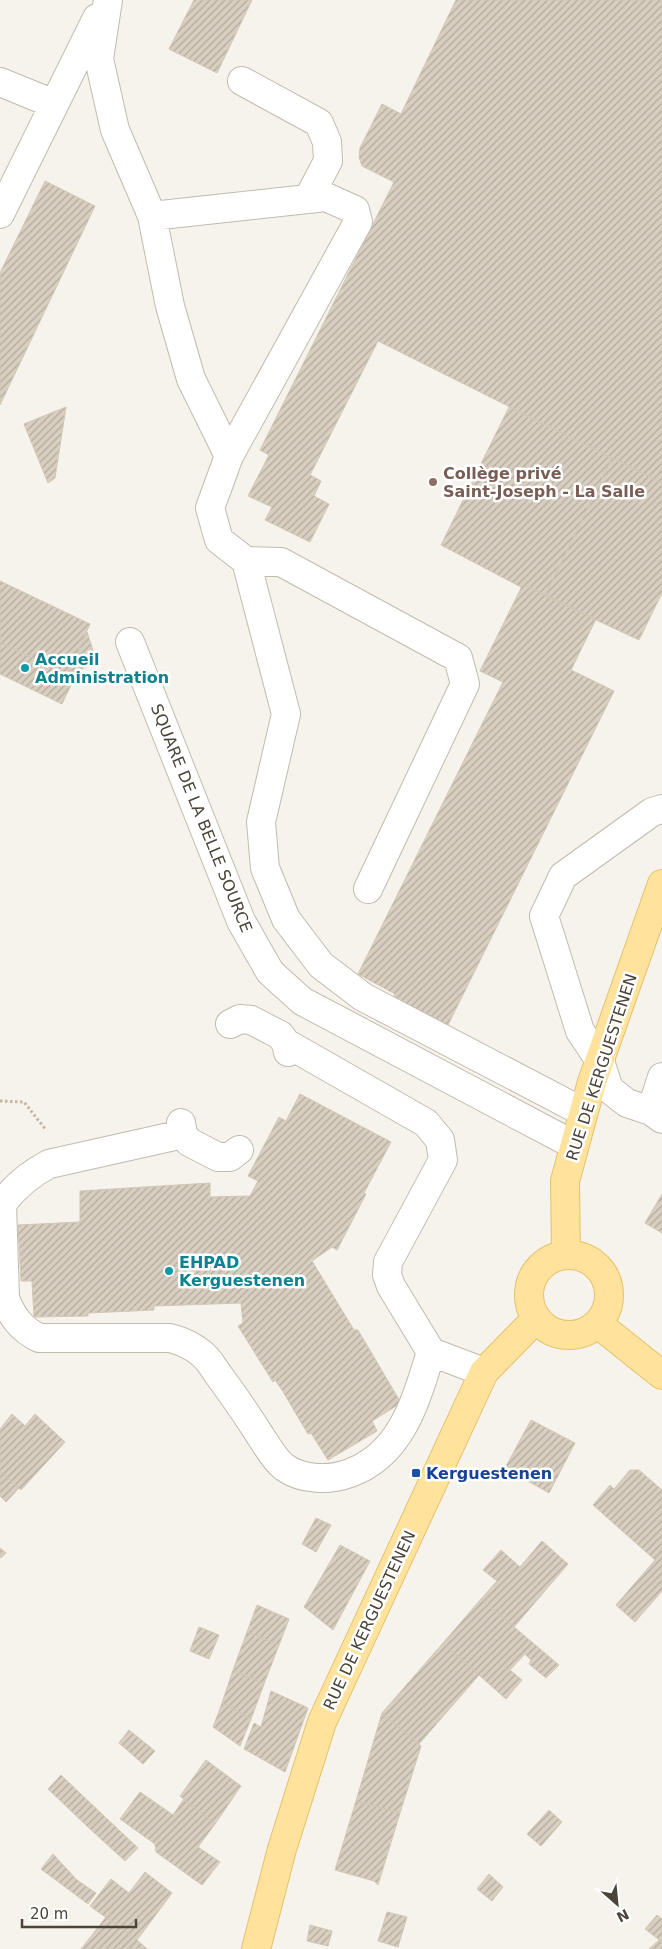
<svg xmlns="http://www.w3.org/2000/svg" width="662" height="1949" viewBox="0 0 662 1949" font-family="'DejaVu Sans',sans-serif">
<style>
.building{fill:url(#building-hatch);stroke:#d3c7b4}
.lines{fill:none;stroke-linecap:round;stroke-linejoin:round}
.minor-casing{stroke:#c2bbae;stroke-width:30}
.major-casing{stroke:#e6c16a;stroke-width:30}
.path{stroke:#c4b79f;stroke-width:3;stroke-dasharray:2.5 2.5;stroke-linecap:butt}
.minor{stroke:#fff;stroke-width:28}
.major{stroke:#ffe39c;stroke-width:28}
.education-dot{fill:#8d6e63;stroke:#fff;stroke-width:2}
.culture-dot{fill:#0f9aa8;stroke:#fff;stroke-width:2}
.transit-dot{fill:#1a4fb4;stroke:#fff;stroke-width:2}
.labels{text-anchor:middle;stroke-width:5;stroke-linejoin:round;paint-order:stroke}
.education-label{font-size:16px;font-weight:bold;fill:#785e54;stroke:#fff;text-anchor:start}
.culture-label{font-size:16px;font-weight:bold;fill:#0d838f;stroke:#fff;text-anchor:start}
.street-label{font-size:16px;fill:#4b4439;stroke:#fff}
.transit-label{font-size:16px;font-weight:bold;fill:#164399;stroke:#fff;text-anchor:start}
</style>
<defs>
<pattern id="building-hatch" width="6" height="6" patternUnits="userSpaceOnUse" patternTransform="scale(1.25)"><rect width="6" height="6" fill="#d8cfc1"/><path d="M-1 1l2-2M0 6l6-6M5 7l2-2" fill="none" stroke="#b1aa9e"/></pattern>
</defs>
<rect width="100%" height="100%" fill="#f6f3ec"/>
<!-- building -->
<path class="building" d="M194,0H252L217,73L169,49Z
M456,0H662V483L378,341L310,475L321,481L314,496L329,504L310,542L265,520L272,507L248,496L269,455L260,450L394,182L362,166L359,157L360,148L382,104L401,114Z
M45,181L95,206L0,405V273Z
M66,407L55,478L48,483L24,424Z
M509,407L612,458L545,596L523,584L521,587L441,545Z
M612,458L662,483V593L639,640L545,596Z
M0,581L90,624L67,675L0,642Z
M523,584L596,619L571,670L614,691L446,1029L392,1001L395,994L358,974L503,682L480,671Z
M87,632L97,663L74,672L68,685H71L62,704L0,674V642L67,675Z
M300,1094L391,1142L364,1193L366,1194L337,1250L332,1247L312,1261L354,1330H358L401,1403L372,1421L377,1431L328,1460L311,1433L308,1434L282,1390L275,1380L273,1382L238,1326L243,1323L241,1303L154,1306V1310L88,1313V1316L34,1317L32,1281H21L18,1225L80,1222V1191L210,1183V1197L250,1196L258,1181L248,1176L279,1117L286,1121Z
M662,1194V1233L645,1223Z
M12,1414L25,1426L35,1414L65,1442L21,1490L0,1471V1429Z
M531,1420L575,1443L549,1493L505,1468Z
M630,1470H639L662,1490V1552L655,1560L593,1505L610,1485L614,1489Z
M0,1471L19,1488L6,1502L0,1496Z
M316,1518L331,1525L316,1552L302,1544Z
M542,1541L568,1564L514,1627L481,1599L497,1581L483,1570L501,1550L520,1567Z
M340,1545L370,1561L333,1630L304,1607Z
M0,1548L6,1553L1,1558L0,1556Z
M662,1552V1591L635,1622L616,1605Z
M481,1599L559,1665L546,1678L529,1664L531,1660L525,1654L510,1670L522,1680L506,1699L443,1643Z
M257,1605L289,1619L279,1645L247,1632Z
M199,1627L219,1635L209,1659L190,1651Z
M247,1632L279,1645L264,1684L233,1670Z
M443,1643L479,1675L419,1744L382,1713Z
M233,1670L264,1684L251,1719L222,1703Z
M271,1691L308,1708L285,1772L244,1749L254,1723L261,1727Z
M222,1703L251,1719L240,1746L213,1727Z
M382,1713L421,1746L400,1813L356,1801Z
M129,1730L155,1751L143,1764L119,1743Z
M206,1760L241,1786L215,1824L180,1796Z
M61,1775L102,1814L89,1828L48,1789Z
M140,1792L173,1815L184,1799L215,1824L198,1847L220,1862L202,1885L156,1852L155,1844L120,1819Z
M356,1801L400,1813L378,1885L374,1881L335,1870Z
M549,1810L562,1822L541,1846L527,1834Z
M102,1814L138,1848L125,1861L89,1828Z
M53,1854L77,1880L96,1893L88,1904L41,1869Z
M145,1872L172,1893L137,1940L90,1906L111,1879L129,1893Z
M489,1874L503,1887L492,1901L477,1889Z
M387,1912L407,1917L398,1947L378,1941Z
M657,1915L662,1919V1942L645,1929Z
M106,1917L137,1940L147,1949H81Z
M310,1925L332,1931L328,1946L307,1941Z
M659,1940L662,1942V1949H649Z"/>
<g class="lines">
<defs>
<path id="minor" d="M108,0L99,59L115,130L152,216L170,306L191,379L229,456L210,508L219,540L246,561L281,562L458,658L465,684L368,889
M242,81L319,123L327,142L328,161L308,199
M0,82L54,104
M0,214L97,18
M152,216L326,197L355,210L358,222L229,456
M246,561L286,714L261,822L265,868L286,919L321,965L363,997L583,1112
M130,642L241,921L270,972L302,1001L574,1145
M662,809L652,812L563,876L544,916L580,1031L600,1061L609,1089L627,1103L651,1111L662,1119
M230,1024L240,1019L251,1020L280,1035L286,1043L288,1052
M286,1043L426,1123L440,1140L443,1160L388,1262L387,1275L391,1286L431,1352L484,1372
M651,1111L662,1077
M181,1123L183,1134L189,1142L218,1157H230L239,1150
M183,1134L49,1164C30,1174 15,1186 2,1204L5,1298C12,1317 21,1329 39,1338H170C182,1341 191,1345 201,1353C209,1359 214,1369 220,1377C234,1396 248,1416 261,1437C268,1447 274,1459 284,1467C302,1480 329,1481 350,1473C402,1454 416,1400 431,1352"/>
<path id="major" d="M529 1295a40 40 0 1 1 80 0a40 40 0 1 1-80 0Z
M566,1255L565,1181L592,1082L662,884
M598,1324L662,1375
M256,1949L282,1849L322,1722L484,1372L536,1319"/>
</defs>
<!-- minor casing -->
<use href="#minor" class="minor-casing"/>
<!-- major casing -->
<use href="#major" class="major-casing"/>
<!-- path -->
<path class="path" d="M0,1101L24,1102L46,1130"/>
<!-- minor -->
<use href="#minor" class="minor"/>
<!-- major -->
<use href="#major" class="major"/>
</g>
<!-- markers -->
<circle class="education-dot" cx="433" cy="482" r="5"/>
<g class="culture-dot">
<circle cx="25" cy="668" r="5"/>
<circle cx="169" cy="1271" r="5"/>
</g>
<rect class="transit-dot" x="411" y="1468" width="10" height="10" rx="2.5"/>
<g class="labels">
<!-- education labels -->
<g class="education-label">
<text x="443" y="479">Collège privé<tspan x="443" dy="18">Saint-Joseph - La Salle</tspan></text>
</g>
<!-- culture labels -->
<g class="culture-label">
<text x="35" y="665">Accueil<tspan x="35" dy="18">Administration</tspan></text>
<text x="179" y="1268">EHPAD<tspan x="179" dy="18">Kerguestenen</tspan></text>
</g>
<!-- street labels -->
<g class="street-label">
<text transform="translate(202 818) rotate(68)" y="6">SQUARE DE LA BELLE SOURCE</text>
<text transform="translate(601 1067) rotate(-72)" y="6">RUE DE KERGUESTENEN</text>
<text transform="translate(369 1620) rotate(-65)" y="6">RUE DE KERGUESTENEN</text>
</g>
<!-- transit labels -->
<g class="transit-label">
<text x="426" y="1479">Kerguestenen</text>
</g>
</g>
<!-- north arrow -->
<g transform="translate(617 1904) rotate(153)" stroke="#ffffff" stroke-width="4" paint-order="stroke">
<path d="M0-4L9 19L0 12L-9 19Z" fill="#4b4439"/>
<text y="-8" font-size="14" font-weight="bold" text-anchor="middle" fill="#4b4439">N</text>
</g>
<!-- scale -->
<path d="M22 1919v8h114v-8" fill="none" stroke="#4b4439" stroke-width="2.5"/>
<text x="30" y="1919" font-size="15" fill="#4b4439" stroke="#ffffff" stroke-width="4" paint-order="stroke">20 m</text>
</svg>
